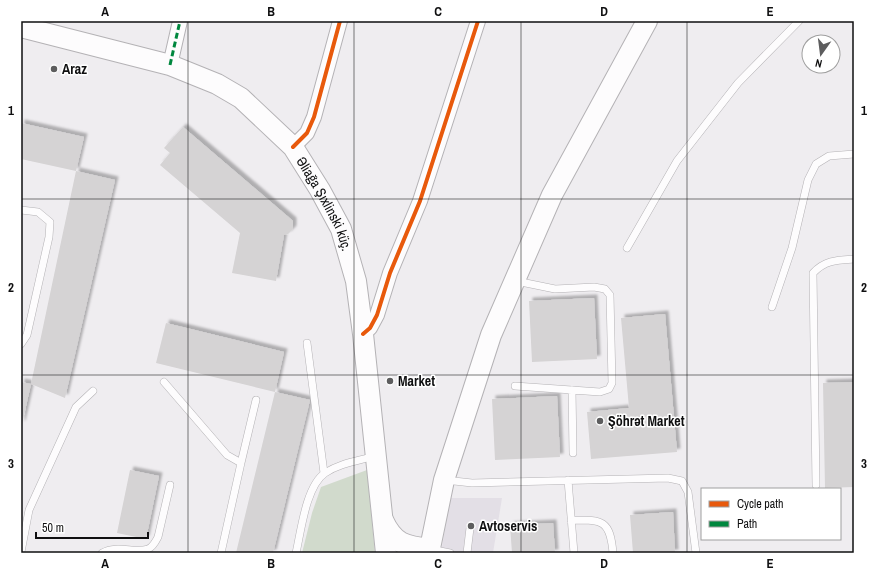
<svg xmlns="http://www.w3.org/2000/svg" width="875" height="574" viewBox="0 0 875 574" font-family="'Archivo Narrow',sans-serif">
<style>
.built{fill:#e3dfe6}
.green{fill:#d1dacc}
.building{fill:#d5d3d4;filter:url(#shadow)}
.lines{fill:none;stroke-linecap:round;stroke-linejoin:round}
.lane-casing{stroke:#b4b2b5;stroke-width:8}
.street-casing{stroke:#b4b2b5;stroke-width:16}
.secondary-casing{stroke:#b4b2b5;stroke-width:22}
.lane{stroke:#fdfcfd;stroke-width:7}
.street{stroke:#fdfcfd;stroke-width:14}
.secondary{stroke:#fdfcfd;stroke-width:20}
.quiet{stroke:#00873e;stroke-width:3;stroke-dasharray:6 3;stroke-linecap:butt}
.cycleway-casing{stroke:#fff;stroke-width:6}
.cycleway{stroke:#e8590c;stroke-width:4}
.grid{fill:none;stroke:#0f0f10;stroke-width:1;stroke-opacity:0.55}
.poi-dot{fill:#5d5d5e;stroke:#fff;stroke-width:1.5}
.labels{text-anchor:middle;stroke-width:3;stroke-linejoin:round;paint-order:stroke}
.poi-label{font-size:14px;font-weight:bold;fill:#0f0f10;stroke:#fff;text-anchor:start}
.street-label{font-size:14px;fill:#0f0f10;stroke:#fff}
.neatline{fill:none;stroke:#0f0f10;stroke-width:1.5}
.grid-label{font-size:13px;text-anchor:middle;font-weight:bold;fill:#0f0f10}
</style>
<defs>
<filter id="shadow"><feDropShadow dx="3.5" dy="-3.5" stdDeviation="1" flood-color="#0004"/></filter>
</defs>
<rect width="100%" height="100%" fill="#efedf0"/>
<!-- built -->
<path class="built" d="M450,498H502L493,553H441Z"/>
<!-- green -->
<path class="green" d="M367,470L375,553H302L312,513L321,487Z"/>
<!-- building -->
<path class="building" d="M21,123L84,137L76,171L21,159Z
M183,127L293,221V229L288,234L284,235L276,281L232,273L240,233L160,165L170,153L164,148Z
M76,171L115,180L65,398L31,384Z
M594,298L597,359L532,362L529,301Z
M665,314L677,452L591,459L587,412L629,408L621,318Z
M166,323L284,352L275,392L156,363Z
M21,382L31,384L22,424H21Z
M854,382V487L825,488L823,383Z
M275,392L310,400L273,553H236Z
M557,396L560,457L495,460L492,399Z
M130,470L159,476L146,539L117,533Z
M673,512L675,553H633L630,515Z
M553,523L555,553H512L510,525Z"/>
<g class="lines">
<defs>
<path id="lane" d="M21,210L38,212L50,222L49,237L27,335L21,344
M627,248L677,161L738,83L799,21
M772,307L792,248L808,180L816,164L829,156L854,154
M307,343L324,473
M164,382L227,455L241,463L221,553
M515,386L600,392L609,389L612,383L610,295L605,289L594,287L555,289L516,281
M572,390L573,453
M241,463L256,400
M445,480L472,483L668,478L682,481L688,492L696,553
M568,480L574,553
M816,485L813,273C825,260 837,260 854,259
M571,520C602,520 610,519 613,553
M430,549L450,553
M21,552L29,510L76,407L93,391
M102,553C118,544 134,554 148,549C153,547 156,541 158,537L170,485
M296,553C301,531 306,486 325,473C340,463 358,461 375,456
M467,553L470,528"/>
<path id="street" d="M170,65L180,21
M293,147L307,133L314,117L340,21
M363,334L370,328L377,315L390,273L420,201L478,21"/>
<g id="secondary">
<path id="s1" d="M21,27L170,65L217,84L241,98L293,147L320,190L341,229L356,281L363,334L386,553"/>
<path d="M383,520C394,544 405,546 430,549"/>
<path d="M429,553L444,480L491,335L552,195L647,21"/>
</g>
</defs>
<!-- lane casing -->
<use href="#lane" class="lane-casing"/>
<!-- street casing -->
<use href="#street" class="street-casing"/>
<!-- secondary casing -->
<use href="#secondary" class="secondary-casing"/>
<!-- lane -->
<use href="#lane" class="lane"/>
<!-- street -->
<use href="#street" class="street"/>
<!-- secondary -->
<use href="#secondary" class="secondary"/>
<!-- quiet -->
<path class="quiet" d="M170,65L180,21"/>
<defs>
<path id="cycleway" d="M293,147L307,133L314,117L340,21
M363,334L370,328L377,315L390,273L420,201L478,21"/>
</defs>
<!-- cycleway casing -->
<use href="#cycleway" class="cycleway-casing"/>
<!-- cycleway -->
<use href="#cycleway" class="cycleway"/>
</g>
<!-- grid -->
<path class="grid" d="M188,21V553M354,21V553M521,21V553M687,21V553M21,199H854M21,375H854"/>
<!-- markers -->
<g class="poi-dot">
<circle cx="54" cy="69" r="4"/>
<circle cx="390" cy="381" r="4"/>
<circle cx="600" cy="421" r="4"/>
<circle cx="471" cy="526" r="4"/>
</g>
<g class="labels">
<!-- poi labels -->
<g class="poi-label">
<text x="62" y="74">Araz</text>
<text x="398" y="386">Market</text>
<text x="608" y="426">Şöhrət Market</text>
<text x="479" y="531">Avtoservis</text>
</g>
<!-- street labels -->
<g class="street-label">
<text dy="5" stroke="none"><textPath href="#s1" startOffset="369">Əliağa Şıxlinski küç.</textPath></text>
</g>
</g>
<!-- border -->
<rect width="875" height="574" fill="none" stroke="#ffffff" stroke-width="44"/>
<!-- legend -->
<rect x="701" y="488" width="140" height="52" fill="#ffffff" stroke="#9f9f9f"/>
<rect x="709" y="501" width="20" height="6" fill="#e8590c" stroke="#9f9f9f"/>
<text x="737" y="508" font-size="12" fill="#0f0f10">Cycle path</text>
<rect x="709" y="521" width="20" height="6" fill="#00873e" stroke="#9f9f9f"/>
<text x="737" y="528" font-size="12" fill="#0f0f10">Path</text>
<!-- north arrow -->
<g transform="translate(821 54) rotate(194)"><circle r="19" fill="#ffffff" stroke="#9f9f9f"/>
<path d="M0-3L7 15L0 10L-7 15Z" fill="#5d5d5e"/>
<text y="-6" font-size="11" font-weight="bold" text-anchor="middle" fill="#0f0f10">N</text>
</g>
<!-- scale -->
<path d="M36 532v6h112v-6" fill="none" stroke="#0f0f10" stroke-width="2"/>
<text x="42" y="532" font-size="12" fill="#0f0f10" stroke="#ffffff" stroke-width="3" paint-order="stroke">50 m</text>
<rect x="22" y="22" width="831" height="530" class="neatline"/>
<g class="grid-label">
<text x="105" y="16">A</text>
<text x="271" y="16">B</text>
<text x="438" y="16">C</text>
<text x="604" y="16">D</text>
<text x="770" y="16">E</text>
<text x="11" y="115">1</text>
<text x="864" y="115">1</text>
<text x="11" y="292">2</text>
<text x="864" y="292">2</text>
<text x="11" y="468">3</text>
<text x="864" y="468">3</text>
<text x="105" y="568">A</text>
<text x="271" y="568">B</text>
<text x="438" y="568">C</text>
<text x="604" y="568">D</text>
<text x="770" y="568">E</text>
</g>
</svg>
